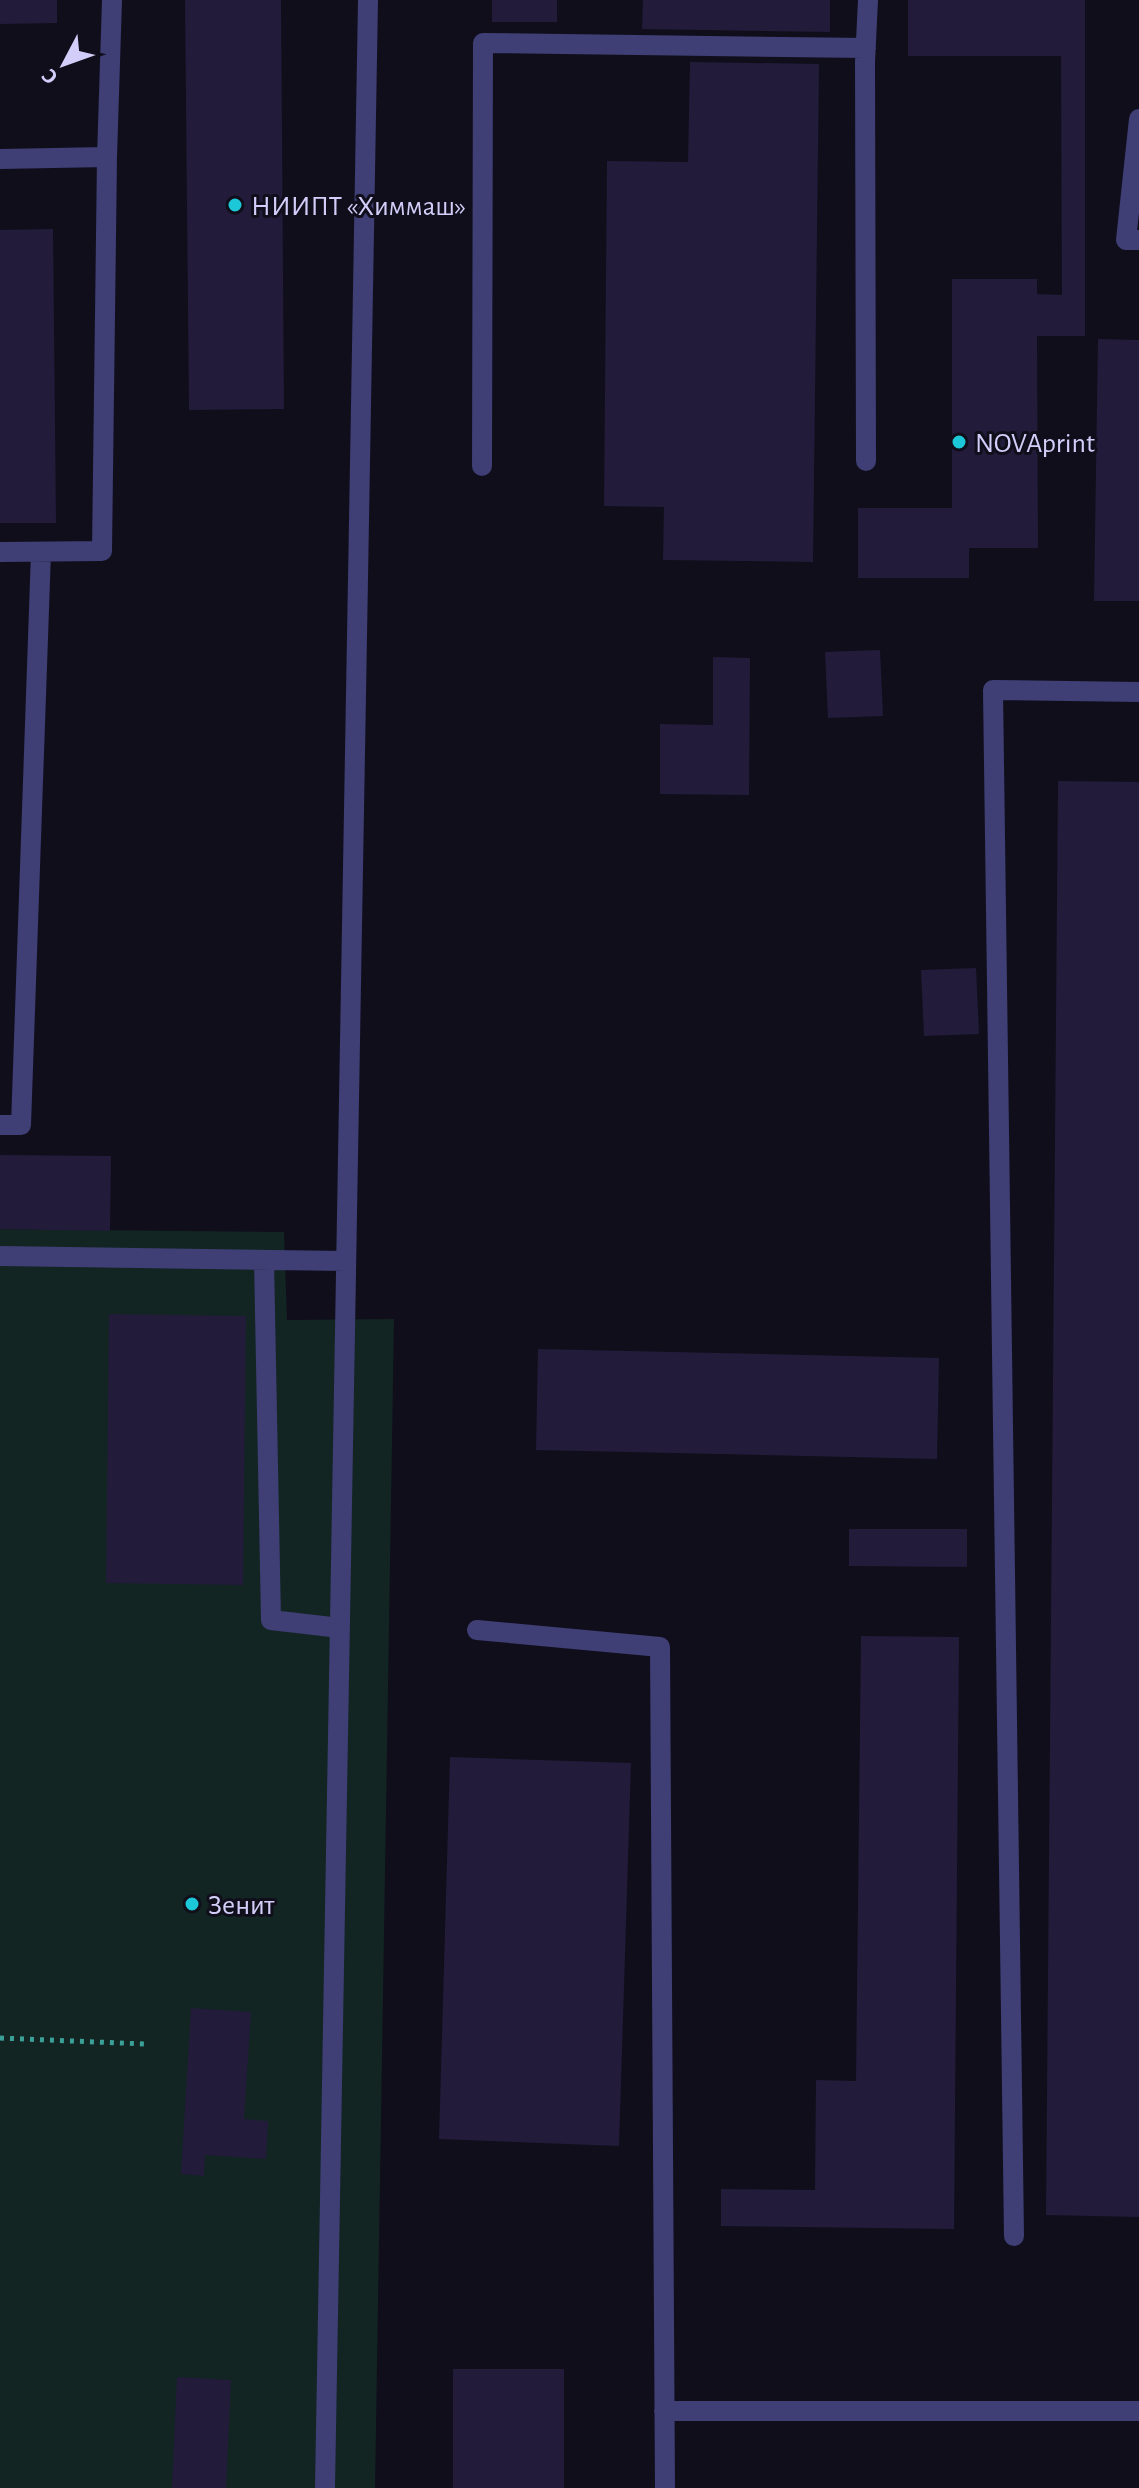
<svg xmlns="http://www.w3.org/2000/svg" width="1139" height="2488" viewBox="0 0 1139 2488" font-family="'Alegreya Sans',sans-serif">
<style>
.green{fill:#122523}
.building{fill:#221c3a}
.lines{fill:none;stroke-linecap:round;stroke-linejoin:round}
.path{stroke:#3ba098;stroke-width:5;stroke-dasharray:4 6;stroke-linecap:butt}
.minor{stroke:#3f3e75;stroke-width:20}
.poi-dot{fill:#1cc8d7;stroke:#100e1b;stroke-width:3}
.labels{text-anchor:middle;stroke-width:6;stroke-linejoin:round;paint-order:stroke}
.poi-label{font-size:28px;fill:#d2cef9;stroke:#100e1b;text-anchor:start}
</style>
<rect width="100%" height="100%" fill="#100e1b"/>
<!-- green -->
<path class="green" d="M0,1229L284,1232L287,1320L394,1319L375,2488H0Z"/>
<!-- building -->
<path class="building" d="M0,0H57V23L0,24Z
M185,0H281L284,409L189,410Z
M492,0H557V22H492Z
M643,0H830V32L642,29Z
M908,0H1085V336H1037L1038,548H969V578H858V508H952V279H1037V294L1062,295L1061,56H908Z
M690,62L819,64L813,562L663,560L664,507L604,506L607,161L688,162Z
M53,229L56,523H0V230Z
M1098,339L1139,340V601H1094Z
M880,650L883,716L828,718L825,652Z
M713,657L750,658L749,795L660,794V724L713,725Z
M1058,781L1139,782V2217L1046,2215Z
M976,968L979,1034L924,1036L921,970Z
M0,1155L111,1156L110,1231L0,1229Z
M109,1314L246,1316L243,1585L106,1583Z
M538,1349L939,1358L937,1459L536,1450Z
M849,1529H967V1567L849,1566Z
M861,1636L959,1637L954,2229L721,2226V2189L815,2190L816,2080L856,2081Z
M450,1757L631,1763L619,2146L439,2139Z
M191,2008L251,2012L244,2119L268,2121L266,2159L205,2155L204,2176L181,2174Z
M453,2369H564V2488H453Z
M177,2377L231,2380L226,2488H172Z"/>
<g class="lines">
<!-- path -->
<path class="path" d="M0,2038L145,2044"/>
<!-- minor -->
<path class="minor" d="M1139,119L1126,240H1139
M0,159L107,157L112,0
M866,461L865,62L868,0
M482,466L483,43L866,48
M0,552L102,551L107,157
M0,1125H21L41,552
M0,1256L346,1261
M264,1260L271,1620L340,1628
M477,1630L660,1647L665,2488
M1014,2236L993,690L1139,692
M664,2411H1139
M325,2488L368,0"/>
</g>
<!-- markers -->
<g class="poi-dot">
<circle cx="235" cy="205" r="8"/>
<circle cx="959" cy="442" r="8"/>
<circle cx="192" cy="1904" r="8"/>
</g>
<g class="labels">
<!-- poi labels -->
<g class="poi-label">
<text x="251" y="215">НИИПТ «Химмаш»</text>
<text x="975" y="452">NOVAprint</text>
<text x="208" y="1914">Зенит</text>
</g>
</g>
<!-- north arrow -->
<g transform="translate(64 64) rotate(229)" stroke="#100e1b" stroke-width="6" paint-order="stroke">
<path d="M0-6L14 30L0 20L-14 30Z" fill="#d2cef9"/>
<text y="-12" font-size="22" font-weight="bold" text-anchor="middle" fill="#d2cef9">С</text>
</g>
</svg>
